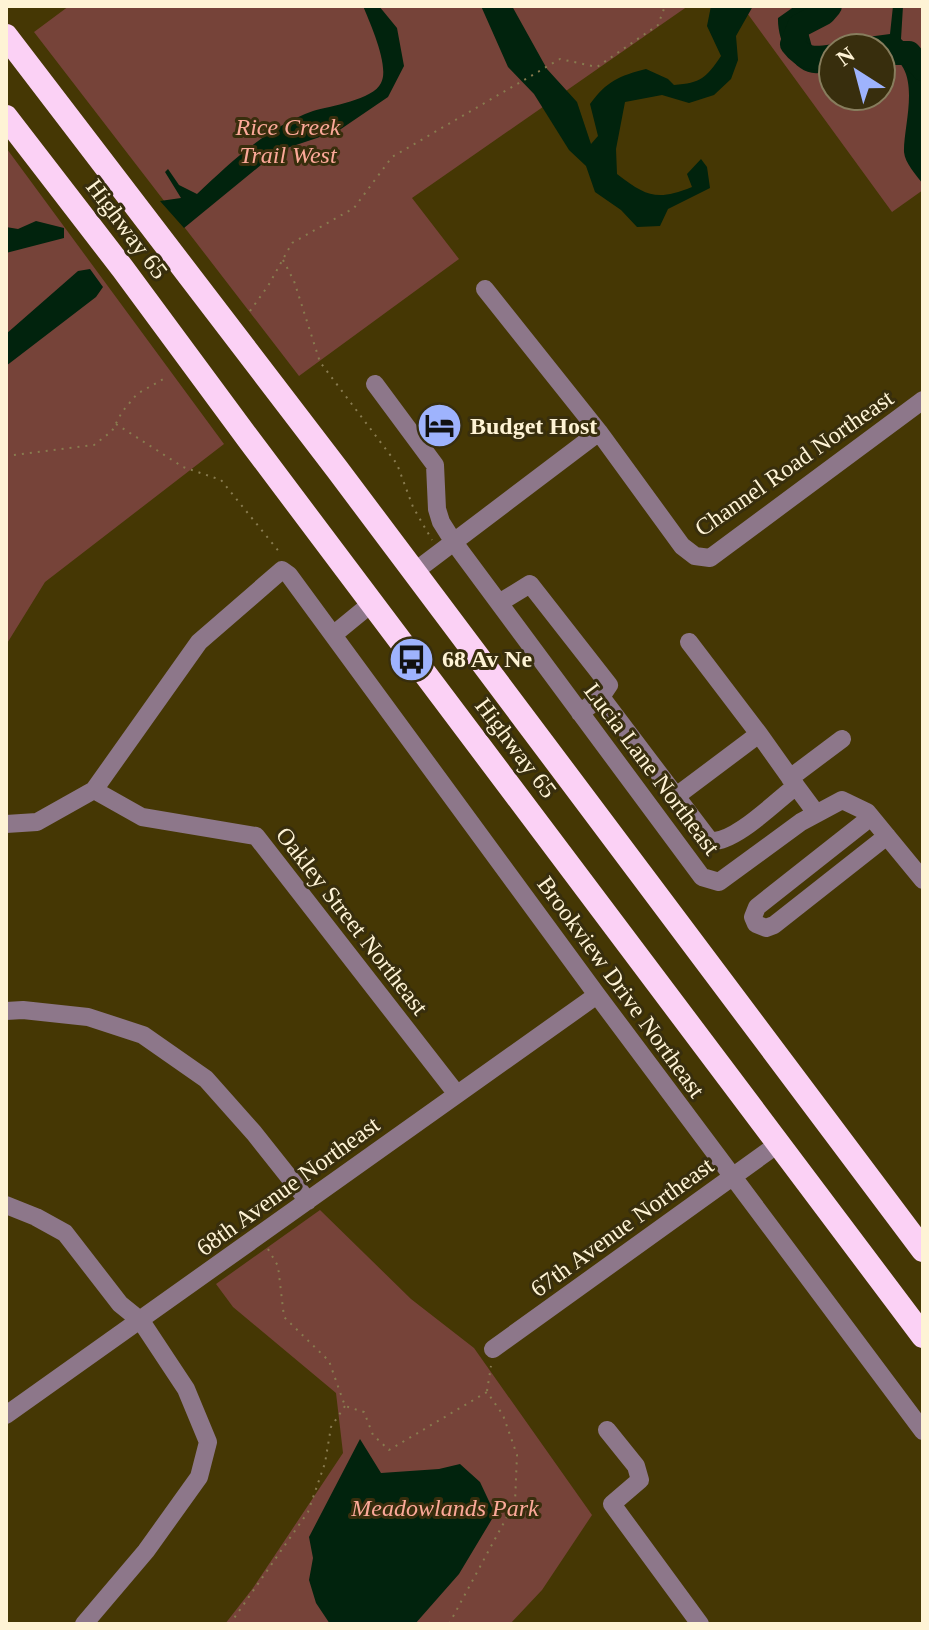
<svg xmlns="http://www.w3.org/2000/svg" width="929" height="1630" viewBox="0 0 929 1630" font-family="'Times New Roman',serif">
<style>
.green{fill:#764339;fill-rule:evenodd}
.water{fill:#01230d}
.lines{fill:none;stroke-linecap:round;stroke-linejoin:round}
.river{stroke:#01230d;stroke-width:24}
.path{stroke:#887b4f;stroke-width:2;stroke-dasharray:2 6;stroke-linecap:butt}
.minor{stroke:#8d778a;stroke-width:18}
.highway{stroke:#fbd1f5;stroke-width:24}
.labels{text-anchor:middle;stroke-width:6;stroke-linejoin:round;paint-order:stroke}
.park-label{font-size:24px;font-style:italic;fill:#fca999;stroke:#382e0d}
.street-label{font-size:24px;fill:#fef3d5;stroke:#382e0d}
.poi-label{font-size:24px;font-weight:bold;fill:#fef3d5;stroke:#382e0d;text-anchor:start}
</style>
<rect width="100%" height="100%" fill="#453704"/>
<!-- green -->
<path class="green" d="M69,6H688L412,198L459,259L299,376L34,32Z
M742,6H923V190L892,212ZM833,48H881V96H833Z
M7,149L224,444L45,582L6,645Z
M320,1210L411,1299L474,1348L592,1515L542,1590L510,1624H225L253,1588L343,1453L336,1393L233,1307L216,1284Z"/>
<!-- water -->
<path class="water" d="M363,6H379L397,28L404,66L388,97L338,131L278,151L184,228L160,201L181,198L165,172L168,169L179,185L197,194C232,161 268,127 313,111C330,106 373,100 381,83C390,67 370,23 363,6Z
M481,6H512L547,69L577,102L591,144L598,136L590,104C607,81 619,76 646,69L668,79L674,85C701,83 706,78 721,56L707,26L711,6H753L736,36L738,60L731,79L714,95L689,103L662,95L625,102L616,149L617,174C647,197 657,201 692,187L687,174L701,159L707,167L710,188L668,209L660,226L637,227L621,210L595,192L586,166L569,150L534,94L508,67Z
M795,6H837L822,11L808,32L812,47L836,46L860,38L890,34L893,6H903L901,39L923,60V184C916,175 905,163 904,152C903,124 926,62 881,53V48H833V68C800,88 777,46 778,18Z
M36,221L64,228V238L6,253V227L18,229Z
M90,269L103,287L96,297L6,366V334L78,271Z
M360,1439L381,1473L439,1469L460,1464L480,1482L495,1514L459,1574L415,1624H330L316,1603L309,1580L313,1558L309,1537Z"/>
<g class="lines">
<!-- river -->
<path class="river" d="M830,6L824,13L799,26L792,44C804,60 815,59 833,56
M881,53H909L923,69"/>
<!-- path -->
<path class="path" d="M283,260L294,281L320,362L397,464L413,507L432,540
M250,311L268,286L292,243L354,208L392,157L560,59L597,67L658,25L665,6
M116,424L183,467L221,480L281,554
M6,456L94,445L112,431L122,412L137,394L165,378
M268,1249L278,1266L284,1317L329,1361L345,1406L364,1412L373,1435L389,1450L487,1392L503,1415L517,1455L515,1502L449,1624
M487,1391L491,1366
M230,1624L308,1512L325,1463L331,1427L345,1406"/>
<!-- minor -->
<path class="minor" d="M485,289L599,432L682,546L695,556L710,558L923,400
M375,384L435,465L437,509L441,522L453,541L702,877L719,882L801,822L842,800L867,812L923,880
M414,572L599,432
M499,603L530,584L609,685L601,697L580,713
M333,635L372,603
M601,697L710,841C734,844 776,801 796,786L816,813
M759,734L796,786
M790,778L842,739
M94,790L142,817L256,836L456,1093
M675,797L759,734L689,642
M871,817L757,907L753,917L756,924L766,928L774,925L887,836
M6,824L37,822L94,790L199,642L282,570L289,575L597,995L923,1431
M6,1011L23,1010L88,1017L143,1035L206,1079L254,1133L308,1201
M6,1205L36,1217L65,1233L120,1304L141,1321L186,1389L208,1442L199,1477L146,1551L84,1624
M493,1349L778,1144
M6,1415L597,995
M607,1430L636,1466L640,1480L612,1504L700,1624"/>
<!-- highway -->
<path class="highway" d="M6,36L337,469L923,1250
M6,117L123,269L250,441L923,1336"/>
</g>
<!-- icons -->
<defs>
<symbol id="hotel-disc" viewBox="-11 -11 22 22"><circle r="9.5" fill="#9eb3fd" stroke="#382e0d"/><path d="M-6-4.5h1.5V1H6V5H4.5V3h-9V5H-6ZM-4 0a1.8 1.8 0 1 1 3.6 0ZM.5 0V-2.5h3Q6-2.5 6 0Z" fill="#111"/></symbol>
<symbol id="bus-disc" viewBox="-11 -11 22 22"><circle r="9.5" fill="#9eb3fd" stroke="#382e0d"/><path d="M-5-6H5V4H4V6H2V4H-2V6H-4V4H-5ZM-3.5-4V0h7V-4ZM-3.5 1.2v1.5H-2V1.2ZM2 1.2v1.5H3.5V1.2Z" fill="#111"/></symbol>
</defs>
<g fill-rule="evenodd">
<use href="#hotel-disc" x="414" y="400" width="51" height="51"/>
<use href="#bus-disc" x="386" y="634" width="51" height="51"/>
</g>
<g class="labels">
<!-- park labels -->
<g class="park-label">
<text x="288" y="135">Rice Creek<tspan x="288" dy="28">Trail West</tspan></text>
<text x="445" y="1516">Meadowlands Park</text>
</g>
<!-- street labels -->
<g class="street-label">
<text transform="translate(127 229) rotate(53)" y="8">Highway 65</text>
<text transform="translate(794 463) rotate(-35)" y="8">Channel Road Northeast</text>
<text transform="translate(516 748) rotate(53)" y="8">Highway 65</text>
<text transform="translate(652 769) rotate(53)" y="8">Lucia Lane Northeast</text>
<text transform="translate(352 921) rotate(52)" y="8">Oakley Street Northeast</text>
<text transform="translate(621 987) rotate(54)" y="8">Brookview Drive Northeast</text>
<text transform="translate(288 1186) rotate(-36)" y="8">68th Avenue Northeast</text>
<text transform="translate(622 1227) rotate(-36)" y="8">67th Avenue Northeast</text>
</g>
<!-- poi labels -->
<g class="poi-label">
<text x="470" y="434">Budget Host</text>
<text x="442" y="667">68 Av Ne</text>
</g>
</g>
<!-- border -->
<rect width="929" height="1630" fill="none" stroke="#fef3d5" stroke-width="16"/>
<!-- north arrow -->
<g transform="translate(857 72) rotate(324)"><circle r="38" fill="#382e0d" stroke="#877d5d" stroke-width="2"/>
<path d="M0-6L14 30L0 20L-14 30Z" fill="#9eb3fd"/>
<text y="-12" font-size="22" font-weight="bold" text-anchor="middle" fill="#fef3d5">N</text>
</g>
</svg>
